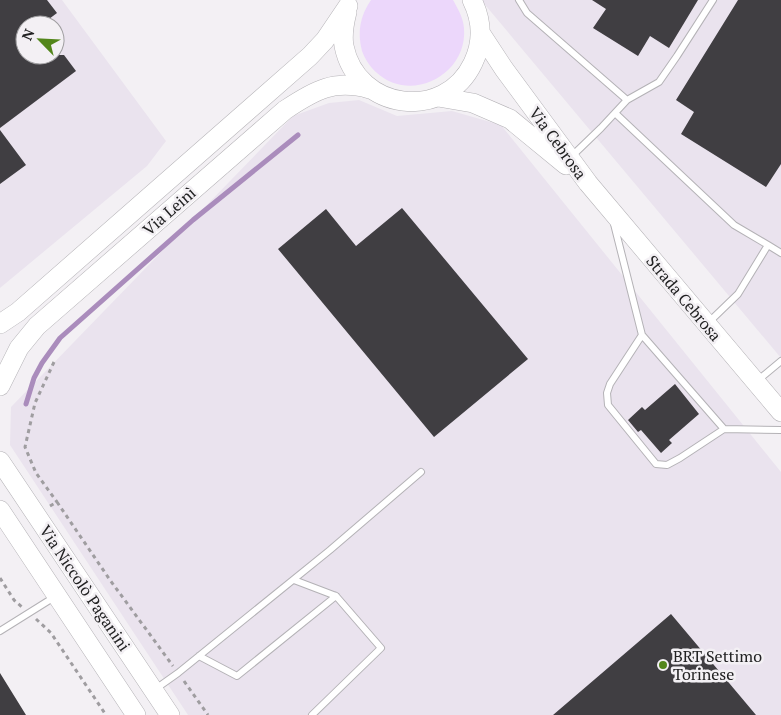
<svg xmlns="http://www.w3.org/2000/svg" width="781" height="715" viewBox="0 0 781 715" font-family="'PT Serif',serif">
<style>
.built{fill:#eae3ee;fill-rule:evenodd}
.green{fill:#ecd7fb}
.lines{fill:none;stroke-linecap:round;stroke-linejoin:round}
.stream{stroke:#aa8cbc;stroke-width:5}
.building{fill:#403e42}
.lane-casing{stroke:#b4b2b6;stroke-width:8}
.secondary-casing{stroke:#b4b2b6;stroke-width:20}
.path{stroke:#9f9da0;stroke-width:3;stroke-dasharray:4 4;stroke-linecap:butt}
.lane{stroke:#fff;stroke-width:6}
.secondary{stroke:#fff;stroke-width:19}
.poi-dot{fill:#53861b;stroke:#f3f0f4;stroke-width:2}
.labels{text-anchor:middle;stroke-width:5;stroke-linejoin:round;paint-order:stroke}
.street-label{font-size:16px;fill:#222223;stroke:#f3f0f4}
.poi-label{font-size:16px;fill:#222223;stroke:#f3f0f4;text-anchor:start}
</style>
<rect width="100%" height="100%" fill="#f3f0f4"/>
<!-- built -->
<path class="built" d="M0,0H62L166,141L147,166L0,288ZM25,25H55V55H25Z
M481,0H781V358Z
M359,100L397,116L452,111L501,125L781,472V715H188L10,445L11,407L293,116L329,103Z"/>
<!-- green -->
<path class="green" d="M371,0H453C458,9 463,17 464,28C468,74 412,104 377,73C370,67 365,59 362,51C357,32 360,16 371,0Z"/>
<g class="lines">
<!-- stream -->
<path class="stream" d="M26,404L34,378L42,363L60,338L193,220L298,135"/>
</g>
<!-- building -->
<path class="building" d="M0,0H47L57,13L41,25H25V55H64L76,71L0,128Z
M592,0H698L669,48L650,36L638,56L593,28L606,9Z
M738,0H781V164L766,187L681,134L694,112L676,100Z
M0,130L26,165L0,184Z
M402,208L528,359L434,437L278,249L326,209L356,246Z
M675,384L699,414L669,440L672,443L661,453L641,430L638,432L628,420L642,407L645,410Z
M671,614L756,715H553Z
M0,673L26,715H0Z"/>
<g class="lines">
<defs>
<path id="lane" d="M519,0L527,13L627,100L601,128L572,156
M627,100L659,82L677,56L713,0
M615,113L734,225L768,245L738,294L709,322
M614,224L642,335L610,384L607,393L608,405L656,464L667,465L680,458L724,429L781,430
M768,245L781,253
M642,335L724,429
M757,381L781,361
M294,580L336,596
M0,631L56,596
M199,656L237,676L336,596L381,648L312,715
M154,690L178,673L330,550L421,472"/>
<path id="secondary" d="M347,12C344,24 342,35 344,46C357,111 445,122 473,63C483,42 482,20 472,0
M481,34L504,69L588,183L781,412
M438,97L473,103L510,119L566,165
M0,324L18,312L310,56L325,40L348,6
M0,386L19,348L37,326L285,110C315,90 334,79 370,89
M0,461L170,715
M0,510L136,715"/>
</defs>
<!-- lane casing -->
<use href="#lane" class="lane-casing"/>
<!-- secondary casing -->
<use href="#secondary" class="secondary-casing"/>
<!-- path -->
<path class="path" d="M54,362L35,403L25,447L36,473L57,502
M50,506L57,502L110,580L173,666
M0,578L14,600L22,607
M36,619L51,633L106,715
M184,681L208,715"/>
<!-- lane -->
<use href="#lane" class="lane"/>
<!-- secondary -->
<use href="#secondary" class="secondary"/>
</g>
<!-- markers -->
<circle class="poi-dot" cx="663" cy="665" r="5"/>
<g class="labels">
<!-- street labels -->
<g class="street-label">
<text transform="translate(558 143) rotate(54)" y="6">Via Cebrosa</text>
<text transform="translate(169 211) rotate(-41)" y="6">Via Leinì</text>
<text transform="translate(684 298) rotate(50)" y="6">Strada Cebrosa</text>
<text transform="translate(85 588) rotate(56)" y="6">Via Niccolò Paganini</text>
</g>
<!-- poi labels -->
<g class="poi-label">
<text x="673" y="662">BRT Settimo<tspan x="673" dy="18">Torinese</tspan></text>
</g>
</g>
<!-- north arrow -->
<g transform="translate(40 40) rotate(294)"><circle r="24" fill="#f3f0f4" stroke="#9f9ea0"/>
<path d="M0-4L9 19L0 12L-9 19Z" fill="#53861b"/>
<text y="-8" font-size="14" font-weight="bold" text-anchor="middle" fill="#222223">N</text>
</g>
</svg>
